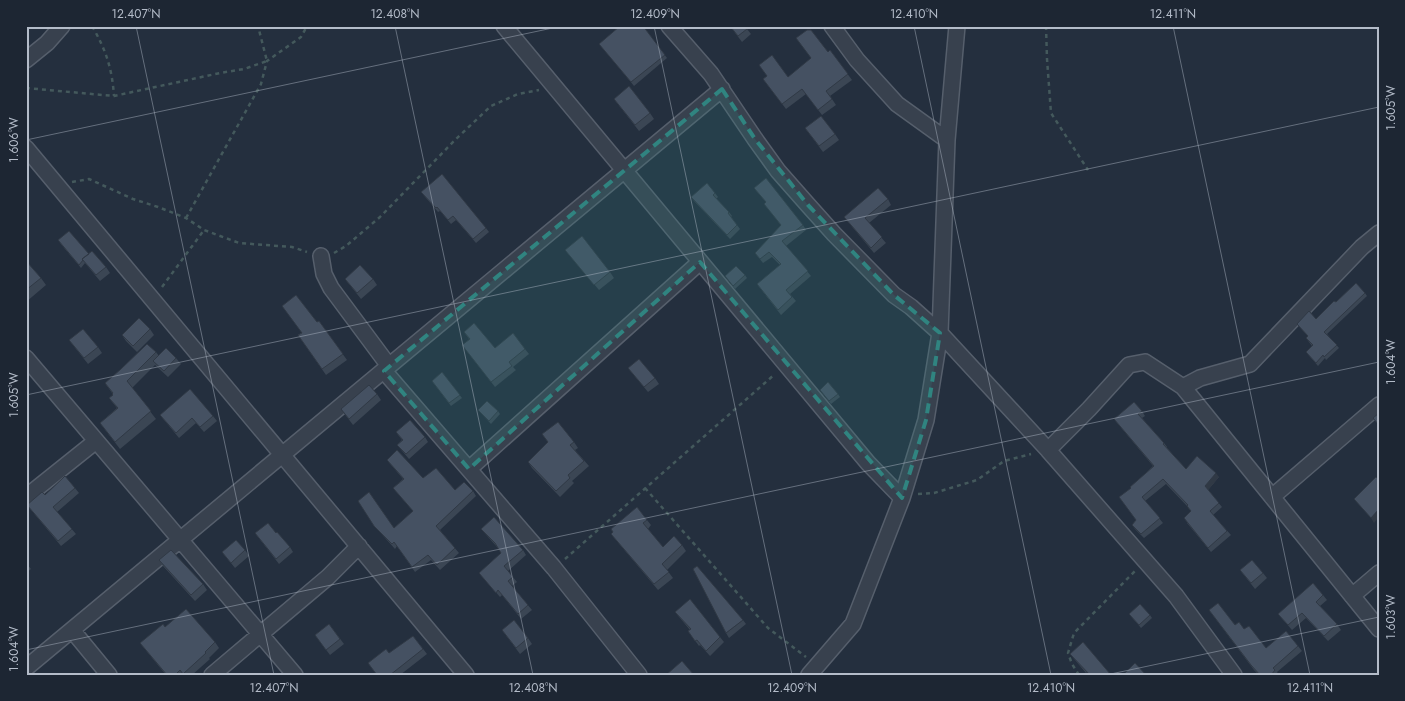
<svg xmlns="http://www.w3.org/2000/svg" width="1405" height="701" viewBox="0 0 1405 701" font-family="Jost,sans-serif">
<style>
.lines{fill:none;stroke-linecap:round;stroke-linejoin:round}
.street-casing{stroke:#565f6c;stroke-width:18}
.path{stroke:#44595c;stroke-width:2.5;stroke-dasharray:4 4;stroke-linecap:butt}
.street{stroke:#38414e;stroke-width:15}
.wall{fill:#3b4654}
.shaded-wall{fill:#303945}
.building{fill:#455162;stroke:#303945}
.marked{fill:#308480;fill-opacity:0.2;stroke:#308480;stroke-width:4;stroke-dasharray:10 6;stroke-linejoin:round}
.ticks{fill:none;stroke:#b4bcc9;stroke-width:1;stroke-opacity:0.45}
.neatline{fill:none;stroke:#b4bcc9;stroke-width:2}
.ticks-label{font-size:12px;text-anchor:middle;fill:#b4bcc9}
</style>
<rect width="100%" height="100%" fill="#242f3e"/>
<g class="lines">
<defs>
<path id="street" d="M504,26L868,463L902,498
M669,26L711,74L755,139L778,171L808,205L834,234L894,295L911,307L940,333L1048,450L1176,596L1234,675
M832,26L857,60L897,104L947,140
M26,60L47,43L62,26
M26,148L466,675
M321,256L324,274L331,288L389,366
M26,358L295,675
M384,371L554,568L639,675
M1183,387L1379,629
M1048,450L1089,409L1129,365L1145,362L1183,387L1200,378L1250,364L1362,247L1379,233
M469,469L700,262
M26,497L96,441
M1272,497L1379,405
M1352,596L1379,573
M72,630L109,675
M26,668L722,89
M212,675L328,577L359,546
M809,675L853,624L902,498L926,420L940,333L947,140L957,26"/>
</defs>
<!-- street casing -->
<use href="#street" class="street-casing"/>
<!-- path -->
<path class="path" d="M92,26C106,50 112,68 114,96
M1046,26L1047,59L1051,113L1088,170
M26,88L114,96L220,73L244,69L267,61L258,26
M72,182L89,179L133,199L158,207L186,218L204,230L239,243L292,247L307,252
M186,218L261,84L267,61L301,37L307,26
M334,253L346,246L380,217L455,140L491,106L518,94L539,90
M162,287L204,230
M645,488L768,628L806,657
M918,494L934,493L977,480L1004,461L1031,454
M565,559L775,374
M1079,675L1072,664L1068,653L1074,633L1136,570"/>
<!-- street -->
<use href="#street" class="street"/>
</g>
<!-- wall -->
<path class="wall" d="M643,26L667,58L634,86L602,47Z
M730,26L747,29L751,34L742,42Z
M830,50L852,80L830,96L836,105L822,115L806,94L786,109L763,79L767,76L788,77Z
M614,99L650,113L654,119L639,131Z
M805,128L835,134L839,140L823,152Z
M754,188L803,225L806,230L786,246L811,276L790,294L796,301L781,315L757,284L780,265L772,257L763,263L755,253L781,226L766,202Z
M421,192L486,228L489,232L476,243L456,220L451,224L440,211L438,212Z
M715,193L718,197L716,199L729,212L732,216L731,217L740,229L730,239L694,201L691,197Z
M888,199L891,205L869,223L886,243L874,253L844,217Z
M60,243L89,254L106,267L110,273L100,281L85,263L81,268Z
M565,250L610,272L614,278L599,290Z
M26,261L41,278L46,285L26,302Z
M745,275L747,278L735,289L725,276Z
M345,279H373L377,285L361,299Z
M1365,293L1367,296L1327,334L1339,348L1326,360L1325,358L1318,366L1306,352L1312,346L1306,338L1308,336L1297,324L1316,319L1336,302Z
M319,321L347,360L326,375L298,335Z
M150,329L154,335L137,352L126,341L122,335Z
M464,332L495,348L525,349L529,354L513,367L516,370L495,387L466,350L469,339Z
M69,340L98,347L102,353L88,364Z
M156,352L159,356L176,358L181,364L168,377L155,365L132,388L156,419L120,449L100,423L117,408L109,398L113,395L112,393L105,383Z
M628,368L655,378L659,384L648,392Z
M442,372L462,398L451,406L432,381Z
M820,390L838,394L840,397L831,404Z
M377,394L381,400L353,425L341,409Z
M478,410L498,411L500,414L491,424Z
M1142,411L1145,416L1142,418L1164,443L1167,447V448L1186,469L1219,477L1208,490L1222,507L1213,515L1231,535L1211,552L1187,523L1191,511L1187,506L1166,484L1145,501L1163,523L1144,538L1135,529L1132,525L1136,520L1131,488L1153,466L1114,419Z
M160,415L213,416L217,421L204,432L196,423L179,438Z
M396,432L425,437L428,442L409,459L397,445L402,440Z
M574,442L578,448L575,450L589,466L572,481L574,483L560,497L532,468L528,462Z
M387,460L423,478L455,490L473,491L476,496L440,530L459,553L440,570L431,560L415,572L397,546L395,549L378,530L358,501L394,528L413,511L393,488L403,479Z
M75,488L79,493L57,512L76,534L61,546L27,505L45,495Z
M647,520L651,525L648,529L663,547L682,545L686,551L667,570L673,578L658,590L611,534Z
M481,529L523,550L526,555L508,571L517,582L512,586L532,610L521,619L502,595L500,597L479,573L501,553L497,547Z
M255,533H276L290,547L293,552L279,564Z
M245,550L249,556L235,568L222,552Z
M159,560L203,584L207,590L195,601L163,566Z
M26,563L31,569L26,573Z
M1240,570L1263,573L1267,578L1255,589Z
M1323,595L1327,600L1320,606L1337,624L1341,630L1328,641L1306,618L1292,630L1278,614Z
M1209,610L1244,629L1266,648L1298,646L1302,651L1277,672L1279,675H1259L1254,670Z
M675,612L720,637L724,642L710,656L700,645L699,646L688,631L690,630Z
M1129,614L1150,615L1152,618L1141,628Z
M743,620L746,624L729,638L726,633Z
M329,624L344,644L330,655L315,635Z
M502,630L528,638L532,644L520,654Z
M413,636L427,654L400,675H377Z
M215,642L219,648L209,658L210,659L192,675H166L140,643Z
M1070,654L1111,675H1089L1086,672V673Z"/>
<!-- shaded-wall -->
<path class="shaded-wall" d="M1216,473L1219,477L1208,490L1205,486Z
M1379,509V517L1374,523L1371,518Z"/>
<!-- building -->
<path class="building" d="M620,26H643L665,55L631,82L599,44Z
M730,26H745L747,29L738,36Z
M807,30H811L828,52L830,50L848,74L826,91L832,99L818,110L802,89L782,104L763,79L767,76L759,65L772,55L788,77L811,58L796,38Z
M629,86L650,113L635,125L614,99Z
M821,116L835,134L819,146L805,128Z
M442,174L486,228L473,239L453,216L448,220L437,207L436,208L421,192Z
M766,178L803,225L782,241L808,271L786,290L792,297L778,310L757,284L781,264L769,252L760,259L755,253L781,225L764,204L766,202L754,188Z
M707,183L715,193L713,195L729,212L728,213L737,225L727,235L691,197Z
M878,188L888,199L865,218L882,237L871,248L844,217Z
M69,231L89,254L82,259L83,260L79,265L58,240Z
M582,236L610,272L594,285L565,250Z
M92,251L106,267L96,275L82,259Z
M26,261L41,278L26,290Z
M360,265L373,279L357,293L345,279Z
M736,266L745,275L733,286L725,276Z
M1356,283L1365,293L1324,332L1337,345L1324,357L1323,355L1316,363L1306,352L1313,345L1306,338L1308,336L1297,324L1309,311L1316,319L1334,301L1336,302Z
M296,295L317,322L319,321L343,354L322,369L298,335L302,333L282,306Z
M139,318L150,329L133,346L122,335Z
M474,323L495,348L513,333L525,349L509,362L512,366L491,382L462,345L470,339L464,332Z
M83,329L98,347L84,358L69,340Z
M147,344L156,352L127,381L151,411L115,442L100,423L118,408L109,398L113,395L112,394L113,393L105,383L121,369Z
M166,348L176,358L164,371L153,361Z
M639,359L655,378L644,387L628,368Z
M442,372L460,395L449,403L432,381Z
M828,382L838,394L829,401L820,390Z
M369,385L377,394L349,419L341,409Z
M190,389L213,416L200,427L192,418L176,433L160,415Z
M487,401L498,411L489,421L478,410Z
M1134,402L1142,411L1138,414L1164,443L1163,444L1186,469L1197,456L1216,473L1205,486L1219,503L1210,511L1227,531L1208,548L1184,518L1191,511L1187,506L1188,505L1163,479L1142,497L1160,518L1141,534L1132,525L1136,520L1119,497L1131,488L1130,487L1154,466L1114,419Z
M1379,413V425L1373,418Z
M410,420L425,437L406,454L397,445L403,440L396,432Z
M558,422L574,442L570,445L584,461L568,475L570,478L556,491L528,462L548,442L542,434Z
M397,450L423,478L436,468L455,490L464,482L473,491L436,526L455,548L437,565L428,555L412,567L394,542L392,544L374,526L358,501L369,492L394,528L413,511L393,488L404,479L387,460Z
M65,476L75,488L53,507L72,529L58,541L27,505L42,492L45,495Z
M1376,477L1378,479H1379V509L1371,518L1354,499Z
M637,507L647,520L643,523L663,547L674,536L682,545L662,564L669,572L654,584L611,534L613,532L611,529Z
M494,517L523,550L504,566L513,577L508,581L528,605L518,614L498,590L496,593L479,573L501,553L495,543L481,529Z
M268,523L276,533L277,532L290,547L276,559L255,533Z
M236,540L245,550L231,563L222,552Z
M171,550L203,584L191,595L159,560Z
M1252,560L1263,573L1251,583L1240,570Z
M697,566L743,620L726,633L693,569Z
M1313,583L1323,595L1316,602L1337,624L1324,636L1302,613L1288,625L1278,614Z
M690,599L720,637L706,651L697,640L695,641L688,631L691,629L675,612Z
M1218,603L1235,625L1239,622L1244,629L1249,626L1266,648L1286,631L1298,646L1273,668L1275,670L1271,675H1260L1251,665L1209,610Z
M1140,604L1150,615L1139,625L1129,614Z
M186,609L215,642L205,652L206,653L183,674L180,670L175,675H167L140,643L163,624L165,627Z
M514,620L528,638L516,648L502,630Z
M329,624L340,639L326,650L315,635Z
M413,636L423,649L390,675H377L368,663L386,649L389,653Z
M1083,642L1111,675H1090L1070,654Z
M682,661L694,675H666Z
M1135,663L1146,675H1123Z"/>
<!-- marked area -->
<path class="marked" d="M722,89L755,139L808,205L894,295L940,333L926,420L902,498L700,262L469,469L384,371Z"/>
<!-- ticks -->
<path class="ticks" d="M136,26L274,675M395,26L533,675M654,26L792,675M914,26L1051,675M1173,26L1310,675M26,140L562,26M26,395L1379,107M26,650L1379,362M1106,675L1379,617"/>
<!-- border -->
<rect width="1405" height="701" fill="none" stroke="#1d2633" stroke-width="55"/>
<rect x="28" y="28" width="1350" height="646" class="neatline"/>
<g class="ticks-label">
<text x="136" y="18">12.407°N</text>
<text x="395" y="18">12.408°N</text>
<text x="655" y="18">12.409°N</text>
<text x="914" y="18">12.410°N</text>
<text x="1173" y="18">12.411°N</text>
<text transform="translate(1391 108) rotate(-90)" y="4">1.605°W</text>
<text transform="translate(14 140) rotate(-90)" y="4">1.606°W</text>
<text transform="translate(1391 362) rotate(-90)" y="4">1.604°W</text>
<text transform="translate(14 395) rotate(-90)" y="4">1.605°W</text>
<text transform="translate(1391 617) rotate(-90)" y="4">1.603°W</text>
<text transform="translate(14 649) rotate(-90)" y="4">1.604°W</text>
<text x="274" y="692">12.407°N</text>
<text x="533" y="692">12.408°N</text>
<text x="792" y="692">12.409°N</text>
<text x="1051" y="692">12.410°N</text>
<text x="1310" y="692">12.411°N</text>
</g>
</svg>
